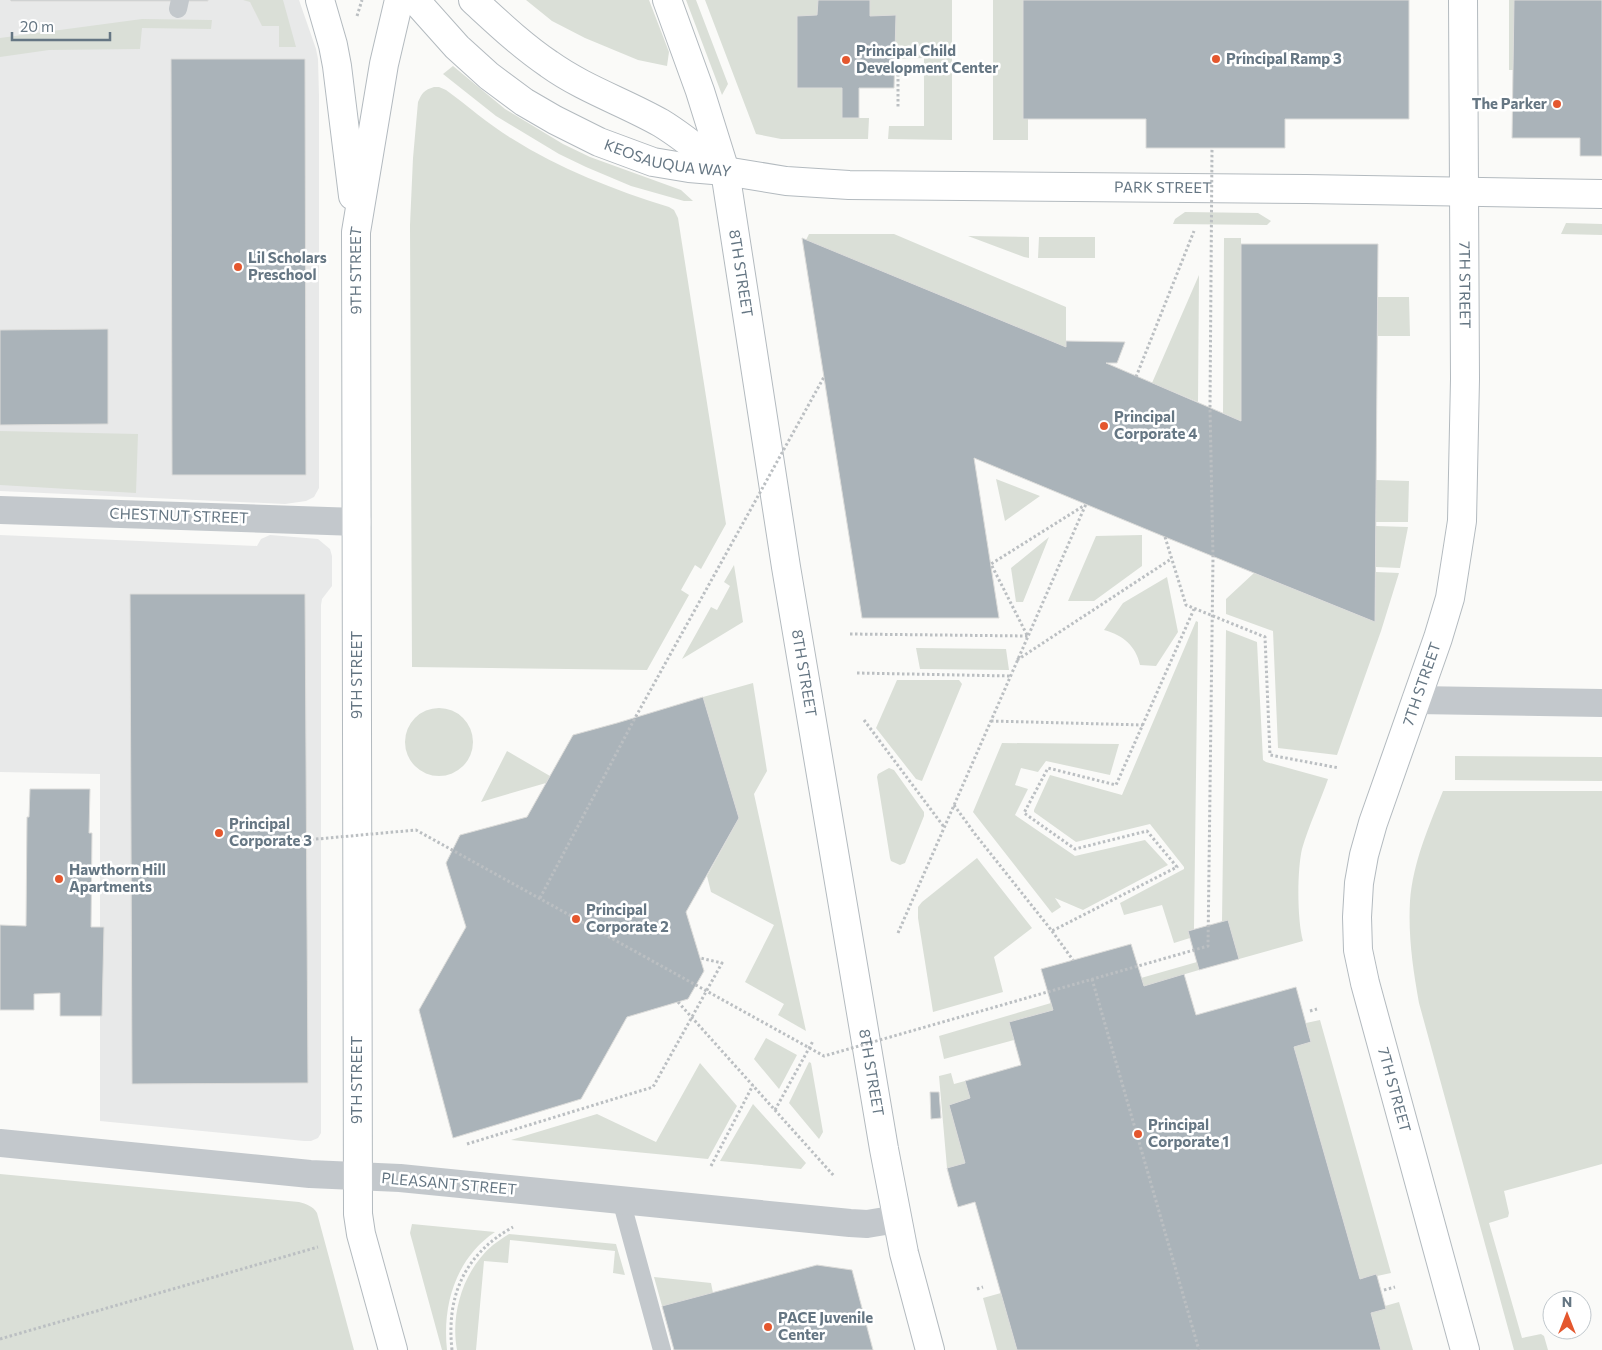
<svg xmlns="http://www.w3.org/2000/svg" width="1602" height="1350" viewBox="0 0 1602 1350" font-family="Commissioner,sans-serif">
<style>
.built{fill:#e8e9e9}
.green{fill:#dadfd7}
.building{fill:#aab3b9;stroke:#dcdcda}
.lines{fill:none;stroke-linecap:round;stroke-linejoin:round}
.secondary-casing{stroke:#b3babf;stroke-width:30}
.path{stroke:#bbbfc2;stroke-width:3;stroke-dasharray:2.5 2.5;stroke-linecap:butt}
.lane{stroke:#c3c8cc;stroke-width:18}
.street{stroke:#c3c8cc;stroke-width:28}
.secondary{stroke:#fff;stroke-width:28}
.path-bridge{stroke:#bbbfc2;stroke-width:3;stroke-dasharray:2.5 2.5;stroke-linecap:butt}
.poi-dot{fill:#e4572e;stroke:#fff;stroke-width:2}
.labels{text-anchor:middle;stroke-width:5;stroke-linejoin:round;paint-order:stroke}
.poi-label{font-size:15px;font-weight:bold;fill:#657683;stroke:#fff;text-anchor:start}
.street-label{font-size:15px;fill:#657683;stroke:#fff}
</style>
<rect width="100%" height="100%" fill="#fafaf8"/>
<!-- built -->
<path class="built" d="M0,0H299L316,49L318,59L319,96V488L314,497L306,501L285,504L0,491Z
M0,535L257,546L261,539L270,535L318,539L330,549L332,556V586L322,599L321,605V1133L318,1138L311,1141H304L100,1121V774L0,772Z"/>
<!-- green -->
<path class="green" d="M243,0H283L296,47H279V26H262L250,2Z
M526,0H649L669,52L667,66L638,60L585,38L552,21Z
M686,0H696L728,84L722,95Z
M705,0H818L817,15L797,16V87L842,88V118H869L868,139H781L756,134Z
M870,0H952V140L888,139L889,126H924V58L895,59L896,15L870,16Z
M993,0H1023V119H1028V140H993Z
M1509,0H1514L1513,70H1509Z
M142,19L212,20L211,29L142,28L140,49L49,50L0,57V38Z
M453,66L505,109L563,144L590,157L681,190L693,201H684L631,186L586,167L559,154L496,116L443,74Z
M434,87H439L446,90C468,106 488,124 511,138C560,169 614,190 669,207L674,210L678,218L726,524L701,569L695,565L681,590L689,595L647,670L412,667L410,225L413,158L418,102C422,93 424,90 434,87Z
M1185,212L1258,213L1271,221L1267,225L1173,224L1175,219Z
M1566,223L1602,224V235L1561,234Z
M809,234H894L1066,307V347L806,240Z
M968,236L1029,237V258L1024,257Z
M1039,237H1095V258H1038Z
M1224,238H1241V421L1223,413Z
M1199,275L1198,402L1152,383Z
M1378,297H1409L1410,336H1378Z
M0,431L138,434L136,493L0,485Z
M996,479L1040,496L1005,521Z
M1376,480L1409,481L1408,522H1376Z
M1376,526L1408,527L1400,568L1376,567Z
M1142,535V566L1094,601H1068L1096,536Z
M1049,537L1023,602H1016L1011,568Z
M734,565L743,622L682,659L711,607L717,610L730,586L724,582Z
M1376,572L1399,573L1381,631L1337,755L1278,748L1273,631L1226,614V599L1254,573L1375,622Z
M1167,577L1178,632L1156,666L1140,665C1136,646 1123,635 1104,630L1123,603Z
M1196,621L1198,622L1194,929L1188,931L1190,938L1174,943L1162,905L1124,915L1120,903L1184,869V867L1150,824L1076,842L1034,812V810L1050,775L1122,795Z
M1226,630L1257,642L1263,760L1266,762L1328,779C1320,802 1309,825 1302,849C1297,870 1297,920 1303,941L1239,959L1228,920L1222,922Z
M916,648L1006,649L1009,670L920,669Z
M897,680H959L962,684L922,781L916,779L876,728Z
M753,683L767,771L754,794L806,1031L778,1015L784,1004L745,982L774,925L711,892L707,876L739,818L703,697Z
M405 742a34 34 0 1 1 68 0a34 34 0 1 1-68 0Z
M1002,743L1119,744L1110,775L1046,761L1038,772L1021,768L1015,785L1028,789L1015,815L1075,856L1145,840L1168,865L1083,910L1055,898L1061,907L1052,913L973,812Z
M507,751L550,776L546,783L481,802Z
M1455,756L1602,757V781L1455,780Z
M889,768L894,770L924,812V816L905,863L900,865L891,861L890,858L877,777L878,774Z
M1443,791H1602V1164L1504,1191L1509,1213L1508,1217L1489,1223L1522,1338L1541,1334L1544,1336L1548,1350H1514L1419,1003C1413,969 1408,936 1410,901C1413,862 1429,826 1443,791Z
M977,858L1032,928L994,957L1003,992L933,1012L918,918V907L922,902Z
M1197,962L1199,970L1144,986L1141,978Z
M1051,1003L1053,1010L1010,1022L1014,1040L944,1059L939,1036Z
M1320,1020L1391,1273L1377,1276L1376,1274L1360,1279L1294,1047L1311,1042L1306,1023Z
M766,1038L797,1055L779,1089L754,1059Z
M809,1062L811,1063L823,1132L819,1139L789,1103Z
M700,1063L737,1106L708,1159L511,1140L597,1114L656,1142Z
M951,1073L954,1084L965,1081L970,1098L949,1105L965,1163L947,1168L939,1076Z
M753,1104L806,1163L801,1169L720,1161Z
M0,1174L299,1202C306,1204 313,1206 317,1213L354,1350H0Z
M412,1224L495,1232C456,1258 442,1305 447,1350H442L410,1233Z
M509,1234L616,1244L625,1275L613,1273L615,1251L510,1240L508,1263L484,1261L476,1350H457C450,1313 464,1269 493,1245C498,1241 503,1238 509,1234Z
M654,1277L711,1283L713,1293L662,1306Z
M1001,1293L1017,1350H997L983,1298Z
M1399,1302L1413,1350H1381L1371,1313L1385,1306Z"/>
<!-- building -->
<path class="building" d="M10,0H208V1H11Z
M818,0H870V16L896,15L894,88H859V118H842V88H797V16L817,15Z
M1023,0H1409V119H1285V148H1146V119H1023Z
M1514,0H1602V156H1580V138H1512Z
M171,59H305L306,475H172Z
M802,238L1066,347V341L1125,342L1117,363H1106L1241,421V244H1378L1375,622L1165,537L974,458L999,618H862Z
M108,329V424L0,425V330Z
M130,594H305L308,1083L132,1084Z
M703,697L739,818L686,912L704,971L688,999L627,1017L581,1099L453,1138L419,1010L466,927L446,863L460,835L527,817L573,735L617,723Z
M30,789H90L89,833H92L91,927H104L102,1016H60V993L34,994V1010H0V925L26,926L27,817H29Z
M1228,920L1239,959L1199,970L1188,931Z
M1131,944L1144,986L1184,974L1196,1015L1296,987L1311,1042L1294,1047L1360,1279L1376,1274L1377,1276L1386,1309L1371,1313L1381,1350H1017L975,1202L958,1207L952,1187L947,1168L965,1163L949,1105L970,1098L965,1081L1021,1065L1009,1022L1053,1010L1041,969Z
M930,1092H939L941,1118L931,1119Z
M817,1265L852,1270L873,1350H674L662,1306Z"/>
<g class="lines">
<defs>
<g id="secondary">
<path d="M320,0L333,45L337,66L353,196"/>
<path id="s1" d="M415,0L457,47L489,76L524,102L555,120L599,142L653,162L689,168L725,171L786,181L849,185L1306,189L1602,194"/>
<path d="M473,0C497,22 521,45 549,64C584,89 624,102 661,123C684,137 704,154 725,171"/>
<path id="s2" d="M667,0L700,91L725,171L786,567L884,1149L904,1253L930,1350"/>
<path id="s3" d="M1463,0L1465,379L1462,521L1450,598L1438,638L1373,823L1364,855L1359,883L1357,917L1358,950L1365,983L1465,1350"/>
<path id="s4" d="M393,1350L361,1234L358,1214L356,232L384,64L399,0"/>
</g>
</defs>
<!-- secondary casing -->
<use href="#secondary" class="secondary-casing"/>
<!-- path -->
<path class="path" d="M357,16L362,0
M898,74V109
M1136,377L1194,231
M1165,537L1186,605L1265,637L1270,755L1339,768
M850,634L1028,636
M1027,635L991,564L1085,505
M1017,660L1171,559
M857,673L1011,676
M864,720L944,827
M991,721L1143,725
M954,805L975,834L1052,931L1177,867L1147,831L1075,849L1024,813L1048,768L1116,785L1194,609
M1052,931L1073,960
M898,933L1086,504
M1092,979L1199,1350
M678,1002L834,1176
M1310,1011L1317,1009
M775,1110L813,1041
M467,1144L653,1087L722,963L700,958
M711,1166L753,1085
M977,1289L983,1287
M1384,1290L1395,1287
M0,1339L318,1247
M452,1350C446,1295 465,1254 513,1227"/>
<!-- lane -->
<path class="lane" d="M178,9L180,0
M621,1200L662,1350"/>
<!-- street -->
<path class="street" d="M0,510L357,522
M1416,700L1602,703
M0,1143L310,1174L400,1178L850,1223L867,1224L897,1219"/>
<!-- secondary -->
<use href="#secondary" class="secondary"/>
<!-- path-bridge -->
<path class="path-bridge" d="M306,840L416,830L824,1056L1208,946L1213,557L1210,407L1212,148
M540,898L635,718L824,377"/>
</g>
<!-- markers -->
<g class="poi-dot">
<circle cx="1216" cy="59" r="5"/>
<circle cx="846" cy="60" r="5"/>
<circle cx="1557" cy="104" r="5"/>
<circle cx="238" cy="267" r="5"/>
<circle cx="1104" cy="426" r="5"/>
<circle cx="219" cy="833" r="5"/>
<circle cx="59" cy="879" r="5"/>
<circle cx="576" cy="919" r="5"/>
<circle cx="1138" cy="1134" r="5"/>
<circle cx="768" cy="1327" r="5"/>
</g>
<g class="labels">
<!-- poi labels -->
<g class="poi-label">
<text x="856" y="56">Principal Child<tspan x="856" dy="17">Development Center</tspan></text>
<text x="1226" y="64">Principal Ramp 3</text>
<text x="1547" y="109" text-anchor="end">The Parker</text>
<text x="248" y="263">Lil Scholars<tspan x="248" dy="17">Preschool</tspan></text>
<text x="1114" y="422">Principal<tspan x="1114" dy="17">Corporate 4</tspan></text>
<text x="229" y="829">Principal<tspan x="229" dy="17">Corporate 3</tspan></text>
<text x="69" y="875">Hawthorn Hill<tspan x="69" dy="17">Apartments</tspan></text>
<text x="586" y="915">Principal<tspan x="586" dy="17">Corporate 2</tspan></text>
<text x="1148" y="1130">Principal<tspan x="1148" dy="17">Corporate 1</tspan></text>
<text x="778" y="1323">PACE Juvenile<tspan x="778" dy="17">Center</tspan></text>
</g>
<!-- street labels -->
<g class="street-label">
<text dy="5" stroke="none"><textPath href="#s1" startOffset="306">KEOSAUQUA WAY</textPath></text>
<text dy="5" stroke="none"><textPath href="#s1" startOffset="804">PARK STREET</textPath></text>
<text dy="5" stroke="none"><textPath href="#s4" startOffset="1084">9TH STREET</textPath></text>
<text dy="5" stroke="none"><textPath href="#s2" startOffset="284">8TH STREET</textPath></text>
<text dy="5" stroke="none"><textPath href="#s3" startOffset="285">7TH STREET</textPath></text>
<text transform="translate(179 516) rotate(2)" y="5">CHESTNUT STREET</text>
<text dy="5" stroke="none"><textPath href="#s2" startOffset="689">8TH STREET</textPath></text>
<text transform="translate(357 675) rotate(-90)" y="5">9TH STREET</text>
<text transform="translate(1422 684) rotate(-71)" y="5">7TH STREET</text>
<text dy="5" stroke="none"><textPath href="#s2" startOffset="1094">8TH STREET</textPath></text>
<text transform="translate(357 1080) rotate(-90)" y="5">9TH STREET</text>
<text dy="5" stroke="none"><textPath href="#s3" startOffset="1110">7TH STREET</textPath></text>
<text transform="translate(449 1184) rotate(5)" y="5">PLEASANT STREET</text>
</g>
</g>
<!-- north arrow -->
<g transform="translate(1567 1315)"><circle r="24" fill="#ffffff" stroke="#c1c8cd"/>
<path d="M0-4L9 19L0 12L-9 19Z" fill="#e4572e"/>
<text y="-8" font-size="14" font-weight="bold" text-anchor="middle" fill="#657683">N</text>
</g>
<!-- scale -->
<path d="M12 32v8h98v-8" fill="none" stroke="#657683" stroke-width="2.5"/>
<text x="20" y="32" font-size="15" fill="#657683" stroke="#ffffff" stroke-width="4" paint-order="stroke">20 m</text>
</svg>
